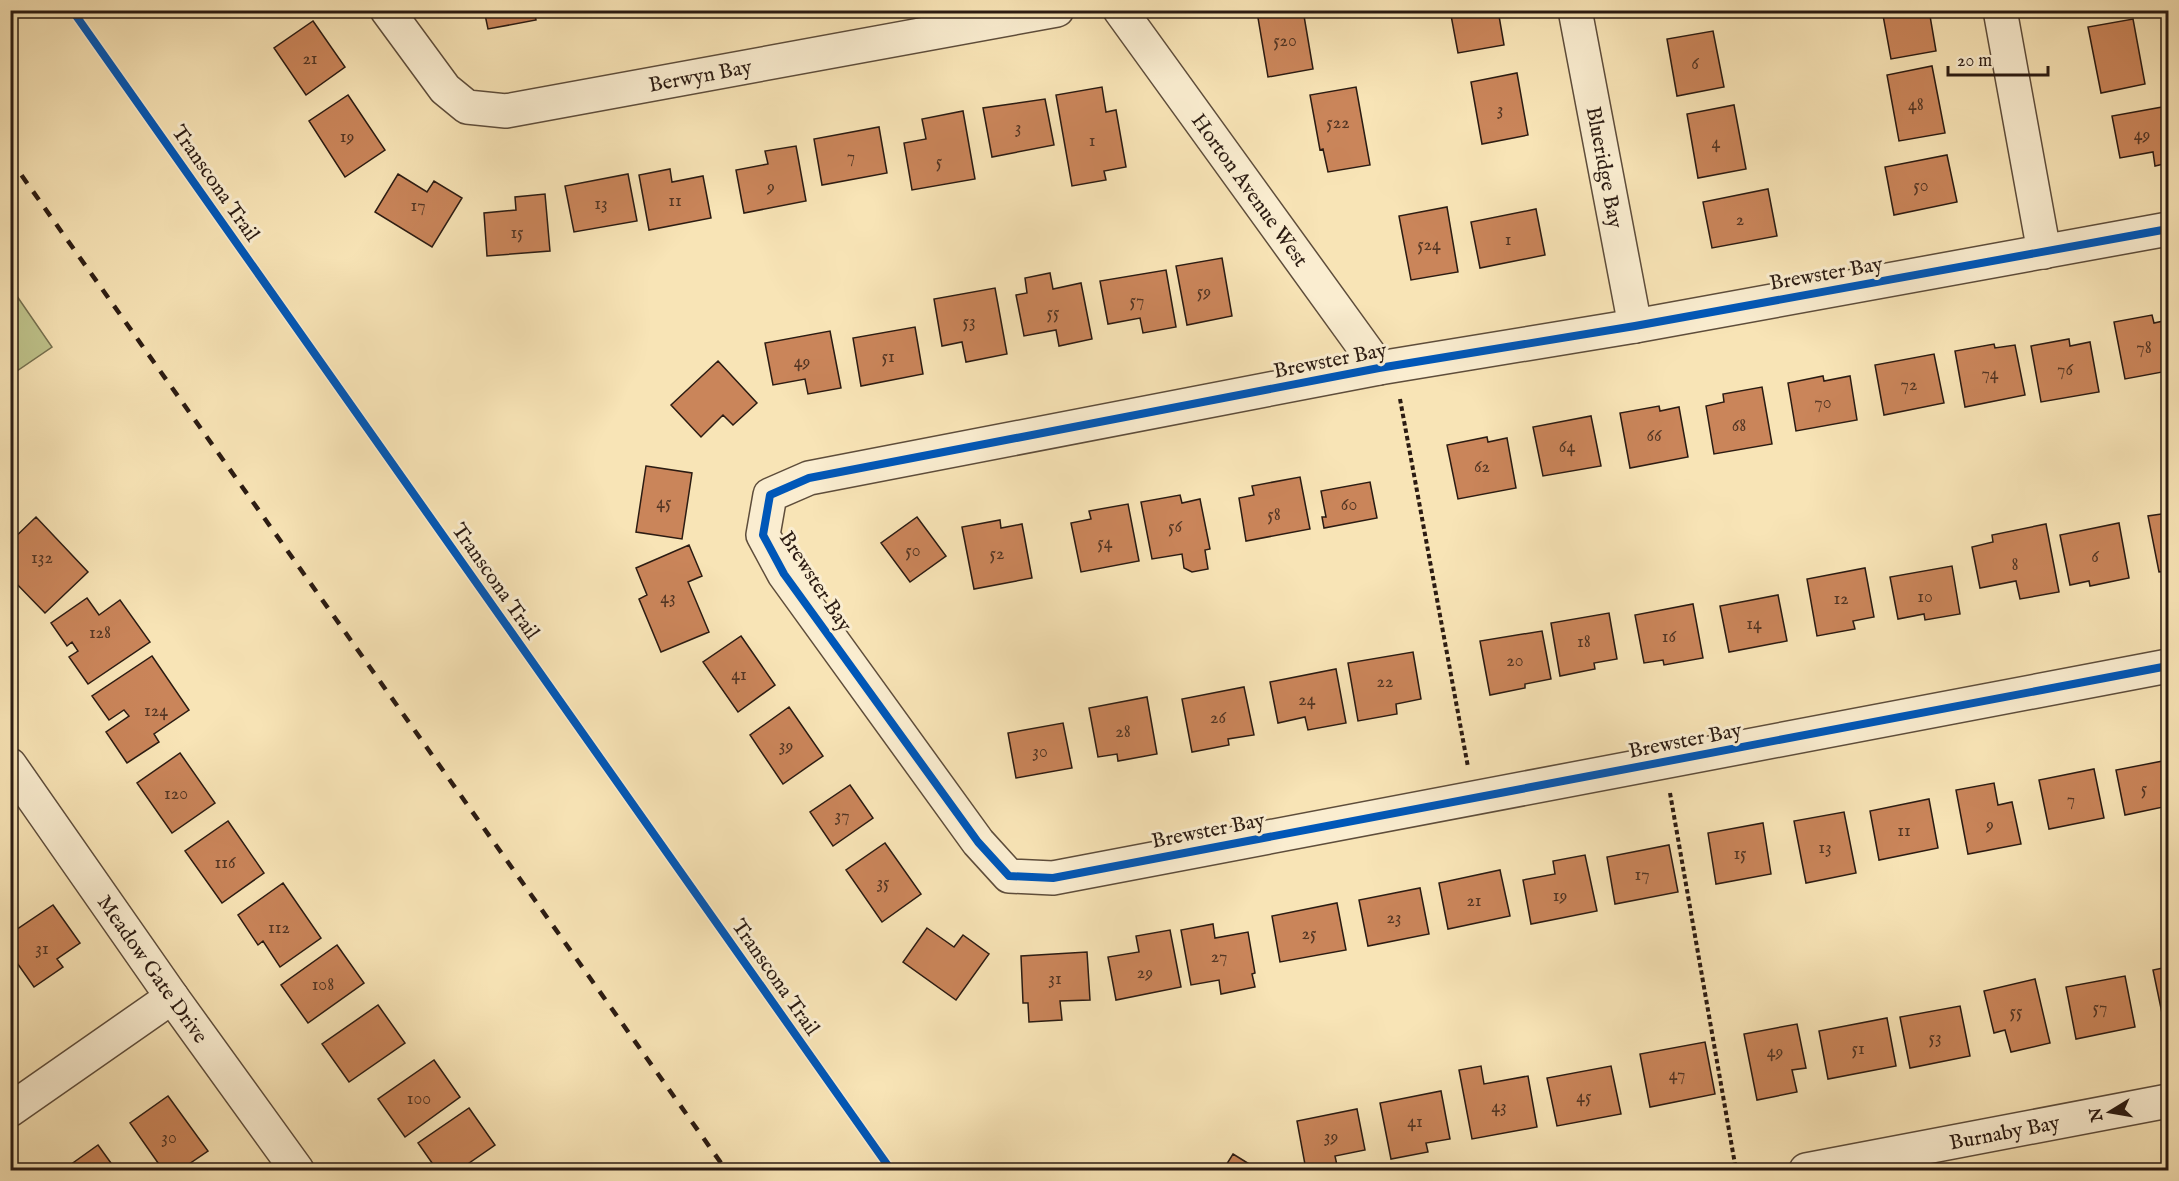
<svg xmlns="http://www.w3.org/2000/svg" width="2179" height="1181" viewBox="0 0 2179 1181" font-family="'IM FELL English',serif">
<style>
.green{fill:#bfc48c;stroke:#75704f;stroke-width:1.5}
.building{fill:#ca855a;stroke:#2b1b12;stroke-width:1.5}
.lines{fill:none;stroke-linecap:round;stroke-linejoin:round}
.minor-casing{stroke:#5e4d3b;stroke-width:36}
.path{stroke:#2b1b12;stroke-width:4;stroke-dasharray:4.5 3;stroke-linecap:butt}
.minor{stroke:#faedd0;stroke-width:33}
.rail{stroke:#2b1b12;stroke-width:4.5;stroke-dasharray:10 10;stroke-linecap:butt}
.cycleway-casing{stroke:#faedd0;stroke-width:11}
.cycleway{stroke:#0057b8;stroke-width:8}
.labels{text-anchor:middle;stroke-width:6;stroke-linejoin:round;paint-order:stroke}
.number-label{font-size:18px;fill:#533624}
.street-label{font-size:21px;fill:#2b1b12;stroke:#faedd0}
</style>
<rect width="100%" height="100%" fill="#f8e4b6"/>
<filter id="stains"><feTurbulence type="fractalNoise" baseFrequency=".00333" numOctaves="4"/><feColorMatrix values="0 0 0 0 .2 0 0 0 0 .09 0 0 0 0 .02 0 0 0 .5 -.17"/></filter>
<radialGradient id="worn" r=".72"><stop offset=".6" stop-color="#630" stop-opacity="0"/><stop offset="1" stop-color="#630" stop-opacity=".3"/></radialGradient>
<!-- green -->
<path class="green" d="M10,286L52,347L11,375H10Z"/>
<!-- building -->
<path class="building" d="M484,10H534L536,20L488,29Z
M558,10H593L559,17Z
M1303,10L1313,69L1268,77L1257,12Z
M1450,10H1498L1504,45L1458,53Z
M1882,10H1929L1936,51L1891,59Z
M2133,19L2145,84L2101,93L2088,27Z
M313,21L345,67L306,95L274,48Z
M1713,31L1724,87L1677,96L1667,39Z
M1932,66L1945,133L1899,141L1887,75Z
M1517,73L1528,135L1482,144L1471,82Z
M1102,87L1106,112L1116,110L1126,167L1104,171L1106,180L1072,186L1056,95Z
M1356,87L1370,165L1328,172L1323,149L1320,150L1310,95Z
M348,95L385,150L345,177L309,121Z
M1045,99L1054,145L992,157L983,108Z
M1734,105L1746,169L1698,178L1687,114Z
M2168,106V163L2155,166L2153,152L2120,158L2112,116Z
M963,111L975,179L912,190L904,143L926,139L922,119Z
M879,127L887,173L822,185L814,139Z
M796,146L806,201L744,213L736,170L768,164L765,151Z
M1947,155L1957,202L1894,215L1885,167Z
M670,169L672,182L703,176L711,218L649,230L639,175Z
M398,174L427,192L434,181L462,198L432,247L375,212Z
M628,174L637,221L574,232L565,186Z
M1768,189L1777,236L1712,248L1703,202Z
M545,194L550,251L487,256L484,213L516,210L515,197Z
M1447,207L1458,272L1411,280L1399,216Z
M1536,209L1545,255L1480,268L1471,222Z
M1222,258L1232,316L1187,325L1176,266Z
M1166,270L1176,327L1143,333L1140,318L1108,324L1100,281Z
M1050,273L1053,289L1081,283L1092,339L1059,346L1056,330L1024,336L1016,295L1027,293L1025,278Z
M995,288L1007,354L966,362L962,342L942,346L934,299Z
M2152,315L2154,323L2168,320V371L2125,379L2114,322Z
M915,327L923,374L861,386L853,338Z
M830,331L841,388L808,394L805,379L773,385L765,343Z
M2069,339L2070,346L2090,342L2099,392L2041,402L2031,346Z
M1994,344L1995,348L2015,345L2025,395L1965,407L1955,351Z
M1934,354L1944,403L1884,415L1875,365Z
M718,361L757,403L733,425L723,415L701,437L671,405Z
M1823,376L1824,381L1850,376L1857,420L1796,431L1788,383Z
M1762,387L1772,444L1714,454L1706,406L1724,402L1723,394Z
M1659,406L1660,411L1679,407L1688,457L1630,468L1620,413Z
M1591,416L1601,466L1543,476L1533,427Z
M1487,437L1488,442L1507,438L1516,488L1458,499L1447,445Z
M646,466L692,473L682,539L636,532Z
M1300,477L1310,529L1246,541L1239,498L1254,495L1252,486Z
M1370,482L1377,518L1324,528L1322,517H1326L1321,491Z
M1180,495L1182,503L1200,499L1210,549L1205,550L1208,569L1192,572L1184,568L1182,554L1152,559L1141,502Z
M1128,504L1139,561L1081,572L1071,523L1091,519L1089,511Z
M2168,513V571L2159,572L2148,516Z
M36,517L88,572L45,613L10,577V542Z
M917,517L946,556L910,582L881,543Z
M1000,520L1001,528L1022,524L1032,578L974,589L962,527Z
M2119,523L2129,578L2090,586L2089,581L2070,585L2060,535Z
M2046,524L2059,592L2020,599L2016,581L1980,588L1972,547L1993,542L1992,535Z
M689,545L702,576L688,582L709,632L661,652L639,599L647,595L636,568Z
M1952,566L1960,614L1925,620L1924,614L1898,619L1890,577Z
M1865,568L1874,617L1853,621L1855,629L1817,636L1807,579Z
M1778,595L1787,641L1729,652L1720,606Z
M87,598L99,615L120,600L150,642L88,684L69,657L78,651L72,642L67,646L51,623Z
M1693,604L1703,658L1664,665L1663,660L1644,663L1635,615Z
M1609,613L1617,659L1594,663L1595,669L1560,676L1551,623Z
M1542,631L1551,679L1525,684V688L1490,695L1480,641Z
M741,636L775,685L738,712L703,662Z
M1413,652L1421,699L1396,704L1397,714L1358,721L1348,663Z
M152,656L189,710L154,734L159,742L127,763L106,732L129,716L124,710L109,720L92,696Z
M1336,669L1346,723L1308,730L1305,717L1278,723L1270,682Z
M1244,687L1254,735L1228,739L1229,745L1192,752L1182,699Z
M1147,697L1157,754L1118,761L1117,754L1098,757L1089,708Z
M789,707L823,756L783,784L750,735Z
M1063,723L1072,768L1016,778L1008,733Z
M180,753L215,803L172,833L137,783Z
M2168,760V806L2125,815L2116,770Z
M2094,769L2104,818L2049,829L2039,780Z
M1994,783L1998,805L2012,802L2021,844L1968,854L1956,790Z
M850,785L873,818L833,846L810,812Z
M1929,799L1938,848L1879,860L1870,811Z
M1844,812L1856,873L1806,883L1794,821Z
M228,821L264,873L222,903L185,851Z
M1763,823L1771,874L1716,884L1708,833Z
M885,843L921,894L882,922L846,870Z
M1669,845L1678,892L1615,904L1607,857Z
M1585,855L1597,911L1531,924L1523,880L1555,874L1553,861Z
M1500,870L1510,916L1448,929L1439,883Z
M283,883L321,938L280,967L263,941L258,945L238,915Z
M1420,888L1429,934L1368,946L1359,900Z
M1337,903L1346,950L1280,962L1272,916Z
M53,905L80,943L57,959L63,967L34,987L10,953V934Z
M1213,924L1215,938L1248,932L1255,973L1252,974L1255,987L1221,994L1219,980L1191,985L1181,930Z
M927,928L954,947L963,935L989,954L956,1000L903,962Z
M1170,930L1181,987L1116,1000L1108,957L1139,952L1136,936Z
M337,945L364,983L308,1023L281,985Z
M1087,952L1090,1000L1060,1001L1062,1020L1029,1022L1028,1003H1023L1021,956Z
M2168,967V1017L2163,1018L2153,970Z
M2125,976L2135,1027L2076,1039L2066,987Z
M2035,979L2050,1043L2011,1052L2005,1030L1994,1033L1984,991Z
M378,1005L405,1043L349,1082L322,1044Z
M1960,1006L1970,1056L1910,1068L1900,1017Z
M1887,1018L1896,1066L1828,1079L1819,1031Z
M1797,1024L1806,1068L1792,1070L1797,1092L1757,1100L1744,1034Z
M1705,1042L1715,1094L1650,1107L1640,1054Z
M434,1060L460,1097L405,1137L378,1099Z
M1481,1066L1484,1084L1528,1076L1537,1127L1472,1139L1459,1070Z
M1611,1066L1621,1114L1557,1126L1547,1078Z
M1441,1091L1450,1139L1426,1143L1428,1152L1391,1159L1380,1103Z
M168,1096L208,1151L180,1170H163L130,1123Z
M469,1108L495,1145L459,1170H437L418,1143Z
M1357,1109L1365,1150L1335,1156L1338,1170H1306L1297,1121Z
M98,1145L116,1170H63Z
M1233,1154L1259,1170H1223Z"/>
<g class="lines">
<defs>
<g id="minor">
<path id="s1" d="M387,10L445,89L467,107L506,111L1057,10"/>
<path id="s2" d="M1120,10L1379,368"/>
<path id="s3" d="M1575,10L1635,326"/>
<path d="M2000,10L2044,252"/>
<path d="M2168,229L1635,326L1379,368L809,478L770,495L763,535L784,574L978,842L1009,876L1053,878L2168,666"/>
<path id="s4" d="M10,765L172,997L297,1170"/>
<path d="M10,1110L172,997"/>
<path id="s5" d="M1806,1170L2168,1101"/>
</g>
</defs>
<!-- minor casing -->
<use href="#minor" class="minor-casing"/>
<!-- path -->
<path class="path" d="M1400,399L1468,767
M1670,793L1736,1170"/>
<!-- minor -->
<use href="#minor" class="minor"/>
<!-- rail -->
<path class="rail" d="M10,159L726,1170"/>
<defs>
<path id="cycleway" d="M72,10L891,1170
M2168,229L1635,326L1379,368L809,478L770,495L763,535L784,574L978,842L1009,876L1053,878L2168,666"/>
</defs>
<!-- cycleway casing -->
<use href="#cycleway" class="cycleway-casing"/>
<!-- cycleway -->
<use href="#cycleway" class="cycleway"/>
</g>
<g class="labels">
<!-- number labels -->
<g class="number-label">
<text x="1285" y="46">520</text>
<text x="310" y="64">21</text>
<text x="1695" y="69">6</text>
<text x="1916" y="110">48</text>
<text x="1500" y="115">3</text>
<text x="1338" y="128">522</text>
<text x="1018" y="133">3</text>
<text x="2142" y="140">49</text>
<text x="347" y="142">19</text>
<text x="1092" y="146">1</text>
<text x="1716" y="148">4</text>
<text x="851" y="162">7</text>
<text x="939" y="167">5</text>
<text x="1921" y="191">50</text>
<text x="771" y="192">9</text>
<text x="675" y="206">11</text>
<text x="601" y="209">13</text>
<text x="418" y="211">17</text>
<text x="1740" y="225">2</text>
<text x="517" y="238">15</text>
<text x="1508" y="245">1</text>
<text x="1429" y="250">524</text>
<text x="1204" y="297">59</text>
<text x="1137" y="306">57</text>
<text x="1053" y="318">55</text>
<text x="969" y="327">53</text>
<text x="2144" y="353">78</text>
<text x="888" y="362">51</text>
<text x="802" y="367">49</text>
<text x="2065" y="375">76</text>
<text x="1990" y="379">74</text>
<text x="1909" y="390">72</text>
<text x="1823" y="408">70</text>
<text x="1739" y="431">68</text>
<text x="1654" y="441">66</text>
<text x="1567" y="452">64</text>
<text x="1482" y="472">62</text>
<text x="664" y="508">45</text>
<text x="1349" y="510">60</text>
<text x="1274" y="520">58</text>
<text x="1175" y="532">56</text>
<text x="1105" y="548">54</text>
<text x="913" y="556">50</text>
<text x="997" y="559">52</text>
<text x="2095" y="562">6</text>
<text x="42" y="563">132</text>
<text x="2015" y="570">8</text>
<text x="1925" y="602">10</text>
<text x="668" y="603">43</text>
<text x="1841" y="604">12</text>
<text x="1754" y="629">14</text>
<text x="100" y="638">128</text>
<text x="1669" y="642">16</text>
<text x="1584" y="647">18</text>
<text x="1515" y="666">20</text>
<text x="739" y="680">41</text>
<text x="1385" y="687">22</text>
<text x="1307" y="705">24</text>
<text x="156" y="716">124</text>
<text x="1218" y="723">26</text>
<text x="1123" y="737">28</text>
<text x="786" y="751">39</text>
<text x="1040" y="757">30</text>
<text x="2144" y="794">5</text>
<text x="176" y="799">120</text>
<text x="2071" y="805">7</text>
<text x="842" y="821">37</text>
<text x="1990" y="830">9</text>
<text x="1904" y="836">11</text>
<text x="1825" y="853">13</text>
<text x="1740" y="859">15</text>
<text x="225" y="868">116</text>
<text x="1642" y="880">17</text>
<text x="883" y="888">35</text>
<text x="1560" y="901">19</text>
<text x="1474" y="906">21</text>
<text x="1394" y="923">23</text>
<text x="279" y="933">112</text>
<text x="1309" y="939">25</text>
<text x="42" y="954">31</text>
<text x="1219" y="962">27</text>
<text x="1145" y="978">29</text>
<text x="1055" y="984">31</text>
<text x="323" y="990">108</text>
<text x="2100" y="1013">57</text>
<text x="2016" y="1017">55</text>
<text x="1935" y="1043">53</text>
<text x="1858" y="1054">51</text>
<text x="1775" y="1057">49</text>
<text x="1677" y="1080">47</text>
<text x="1584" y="1102">45</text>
<text x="419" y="1104">100</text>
<text x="1499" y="1112">43</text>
<text x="1415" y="1127">41</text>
<text x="1331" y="1142">39</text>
<text x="169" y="1143">30</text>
</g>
<!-- street labels -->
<g class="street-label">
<text dy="7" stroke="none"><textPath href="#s1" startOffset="363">Berwyn Bay</textPath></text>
<text dy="7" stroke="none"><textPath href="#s3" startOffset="160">Blueridge Bay</textPath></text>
<text transform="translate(216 183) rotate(55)" y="7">Transcona Trail</text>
<text dy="7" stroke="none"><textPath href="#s2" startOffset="222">Horton Avenue West</textPath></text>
<text transform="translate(1826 273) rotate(-10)" y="7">Brewster Bay</text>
<text transform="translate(1330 360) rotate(-11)" y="7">Brewster Bay</text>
<text transform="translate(496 581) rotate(55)" y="7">Transcona Trail</text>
<text transform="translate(816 581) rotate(57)" y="7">Brewster Bay</text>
<text transform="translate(1685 740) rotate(-11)" y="7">Brewster Bay</text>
<text transform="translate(1208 830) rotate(-11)" y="7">Brewster Bay</text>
<text dy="7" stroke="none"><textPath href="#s4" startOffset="249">Meadow Gate Drive</textPath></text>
<text transform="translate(776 977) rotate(55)" y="7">Transcona Trail</text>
<text dy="7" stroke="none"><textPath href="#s5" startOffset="202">Burnaby Bay</textPath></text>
</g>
</g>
<!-- margin -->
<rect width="2179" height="1181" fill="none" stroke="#f8e4b6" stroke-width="36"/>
<rect x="12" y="12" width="2155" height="1157" fill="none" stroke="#2b1b12" stroke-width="3"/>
<rect x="18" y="18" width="2143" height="1145" fill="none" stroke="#2b1b12" stroke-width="1.5"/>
<!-- north arrow -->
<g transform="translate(2110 1112) rotate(259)" stroke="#faedd0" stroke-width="4.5" paint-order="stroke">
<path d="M0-4.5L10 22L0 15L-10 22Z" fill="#2b1b12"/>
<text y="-9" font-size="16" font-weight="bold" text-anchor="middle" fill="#2b1b12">N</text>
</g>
<!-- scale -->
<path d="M1948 66v9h100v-9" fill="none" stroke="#2b1b12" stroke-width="3"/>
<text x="1957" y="66" font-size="18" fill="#2b1b12" stroke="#faedd0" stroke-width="4.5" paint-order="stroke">20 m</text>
<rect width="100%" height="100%" filter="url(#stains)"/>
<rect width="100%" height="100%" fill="url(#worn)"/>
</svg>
